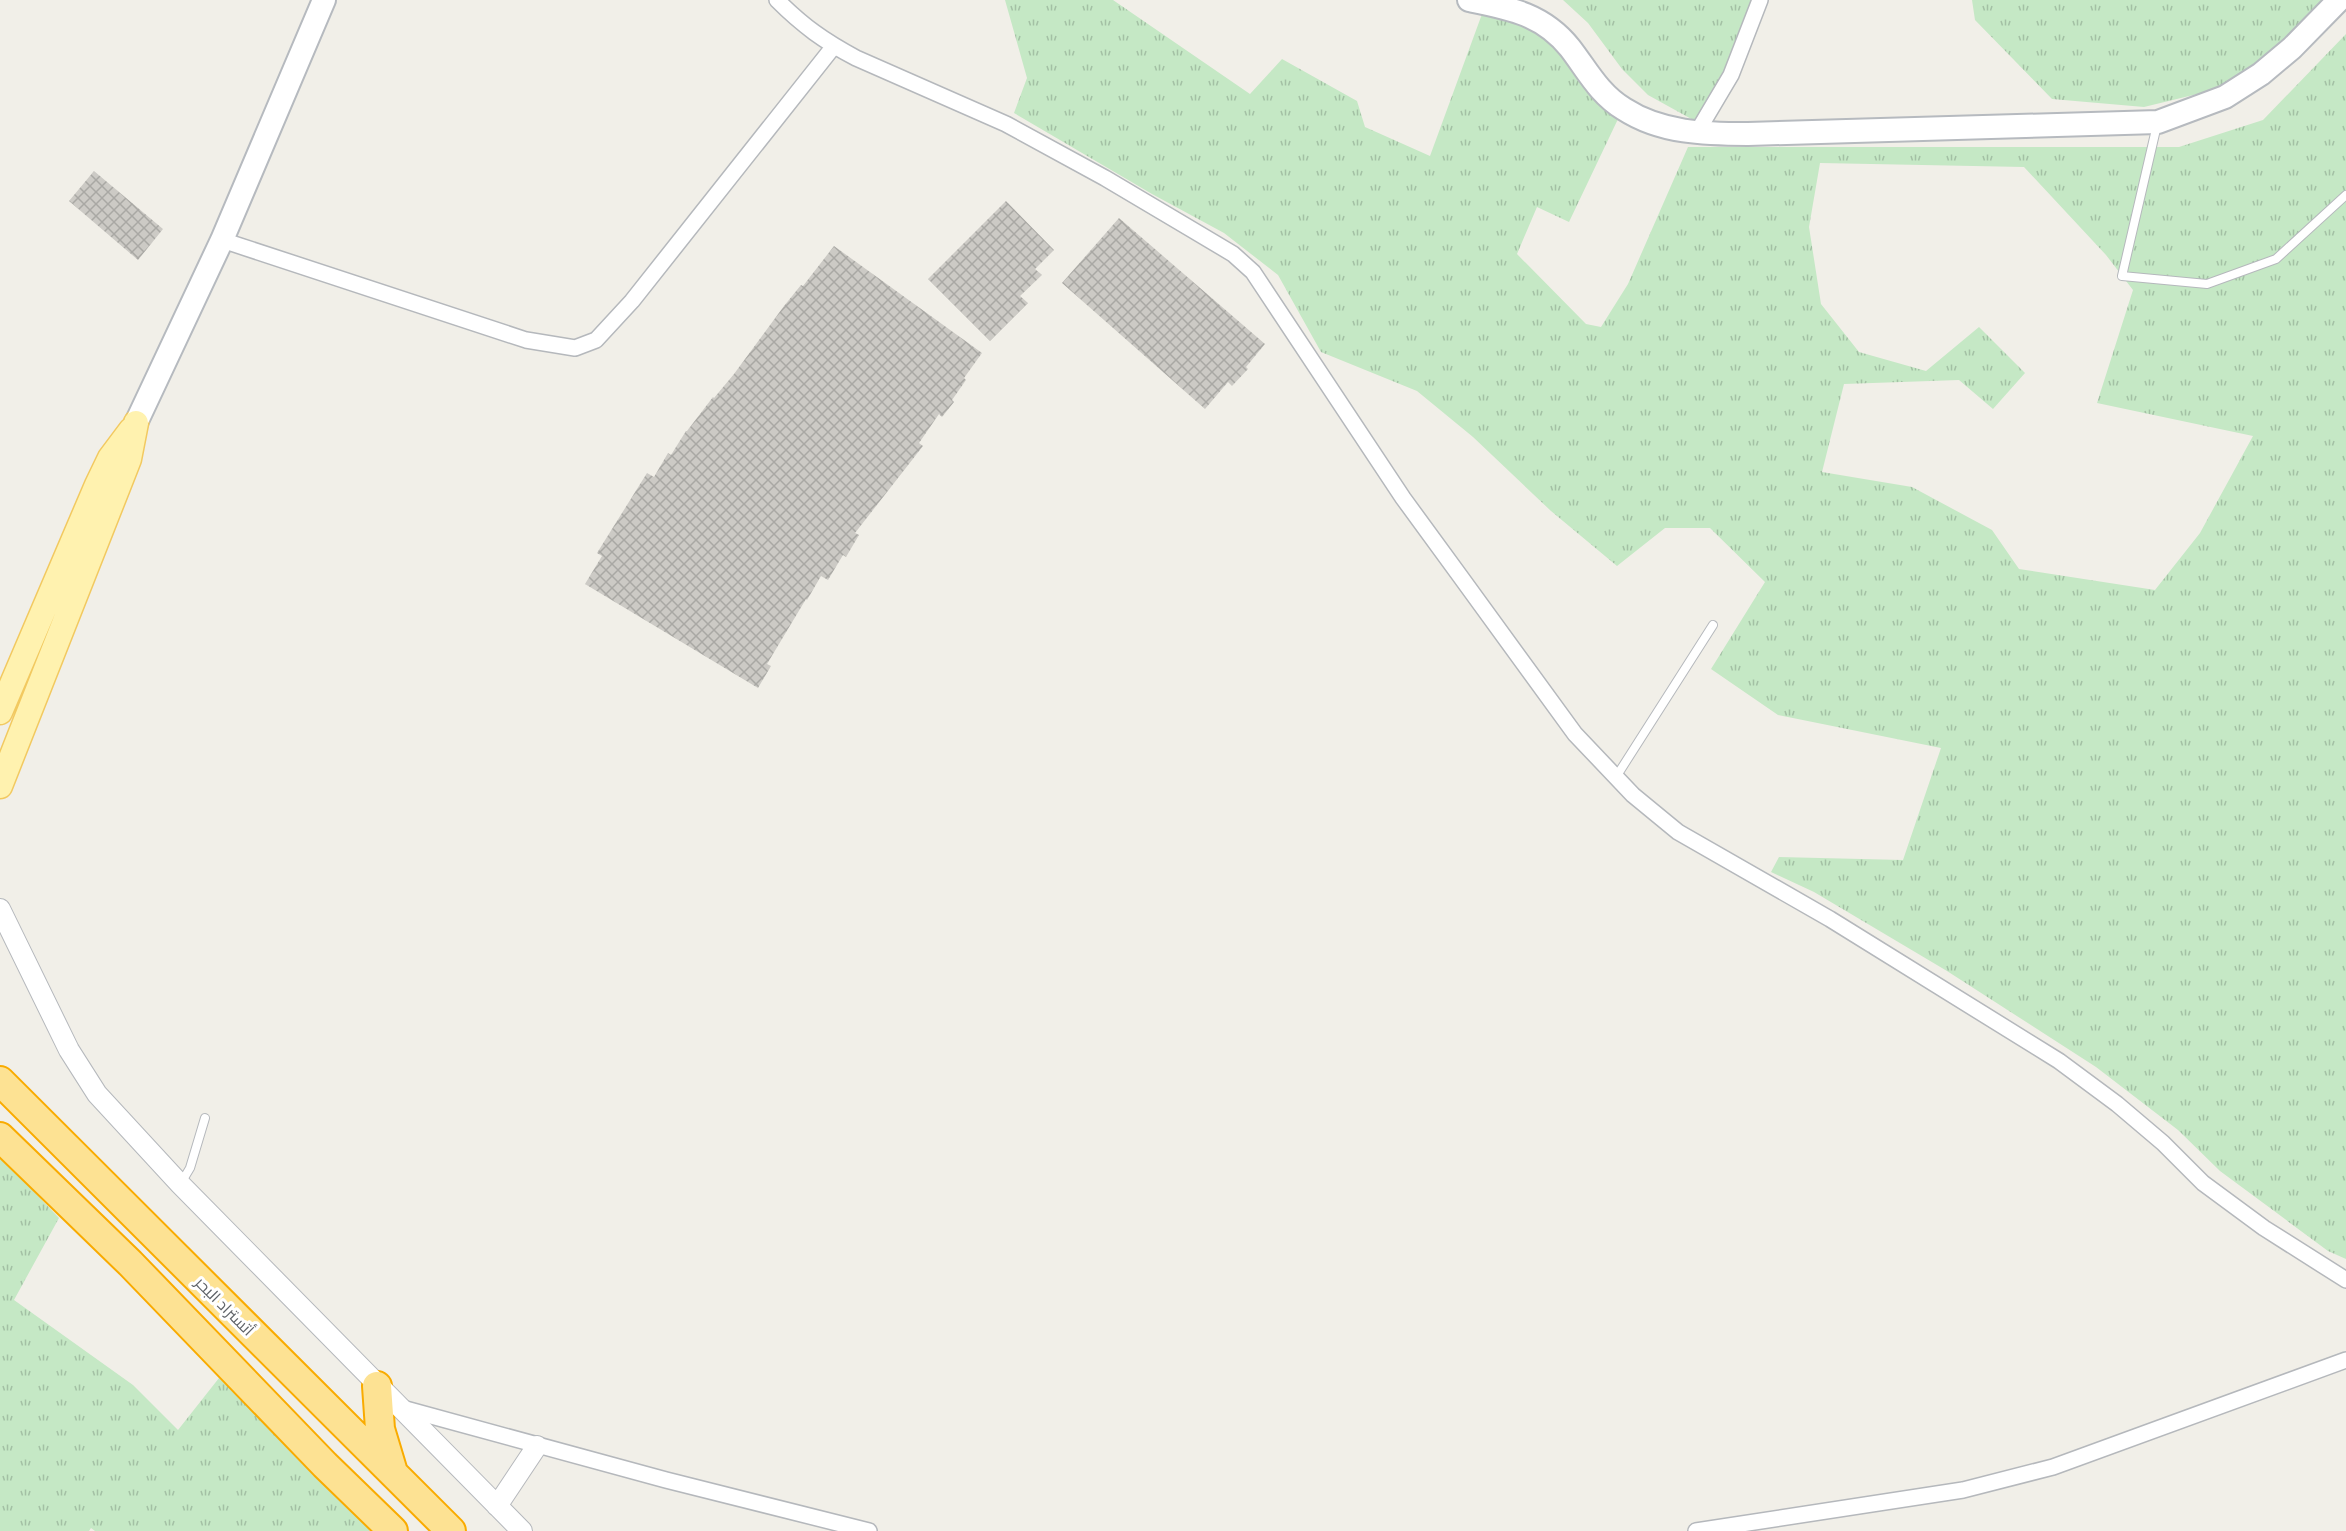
<svg xmlns="http://www.w3.org/2000/svg" width="2346" height="1531" viewBox="0 0 2346 1531" font-family="Cabin,Cairo,sans-serif">
<style>
.grass{fill:url(#grass-tufts);fill-rule:evenodd}
.building{fill:url(#building-cross-hatch)}
.lines{fill:none;stroke-linecap:round;stroke-linejoin:round}
.service-casing{stroke:#b5b8bc;stroke-width:10}
.minor-casing{stroke:#b5b8bc;stroke-width:18}
.tertiary-casing{stroke:#b5b8bc;stroke-width:22}
.secondary-casing{stroke:#b6babf;stroke-width:26}
.primary-casing{stroke:#f2c960;stroke-width:27}
.motorway-casing{stroke:#f9ab00;stroke-width:32}
.service{stroke:#fff;stroke-width:8}
.minor{stroke:#fff;stroke-width:15}
.tertiary{stroke:#fff;stroke-width:20}
.secondary{stroke:#fff;stroke-width:22}
.primary{stroke:#fff2af;stroke-width:24}
.motorway{stroke:#fde293;stroke-width:28}
.labels{text-anchor:middle;stroke-width:6;stroke-linejoin:round;paint-order:stroke}
.street-label{font-size:16px;fill:#5f6368;stroke:#fff}
</style>
<defs>
<pattern id="grass-tufts" width="24" height="20" patternUnits="userSpaceOnUse" patternTransform="scale(1.5)"><rect width="24" height="20" fill="#c5e8c5"/><path d="M3 7l-1-3M5 7V3M7 7l1-3M15 17l-1-3M17 17v-4M19 17l1-3" fill="none" stroke="#a3c0a4"/></pattern>
<pattern id="building-cross-hatch" width="8" height="8" patternUnits="userSpaceOnUse" patternTransform="scale(1.5)"><rect width="8" height="8" fill="#cccac5"/><path d="M0 0l8 8M0 8l8-8" fill="none" stroke="#a9a8a4"/></pattern>
</defs>
<rect width="100%" height="100%" fill="#f1efe8"/>
<!-- grass -->
<path class="grass" d="M1005,0H1113L1250,94L1282,59L1357,101L1365,127L1430,156L1482,14L1509,17L1550,39L1603,109L1618,119L1569,222L1537,207L1517,254L1586,324L1601,327L1628,284L1688,147H2179L2263,120L2346,34V1259L2328,1251L2220,1171L2178,1130L2096,1067L1947,971L1814,892L1771,872L1779,857L1903,860L1941,748L1778,715L1711,669L1765,582L1710,528H1665L1617,566L1551,511L1473,437L1417,391L1321,352L1278,275L1224,233L1152,194L1014,113L1027,78ZM1820,163L2024,167L2106,255L2133,290L2097,403L2253,436L2200,533L2155,590L2019,569L1992,530L1912,487L1822,472L1844,384L1959,380L1993,409L2025,373L1979,327L1926,371L1859,352L1821,304L1809,227Z
M1563,0H1752L1724,77L1695,121L1648,95L1622,69L1588,23Z
M1972,0H2325L2281,46L2226,87L2144,107L2052,99L1975,20Z
M0,1156L59,1218L14,1300L133,1385L178,1430L219,1378L373,1527L369,1531H95L91,1528L89,1531H0Z"/>
<!-- building -->
<path class="building" d="M94,171L163,229L138,260L69,201Z
M1006,201L1054,250L1035,269L1042,275L1020,296L1028,303L990,341L928,279Z
M1119,218L1265,344L1246,367L1248,369L1232,386L1228,382L1205,409L1062,283Z
M834,246L982,353L964,378L966,380L952,400L954,402L942,417L939,414L919,443L923,446L855,533L859,535L846,557L843,555L828,580L821,576L807,600L806,599L767,664L771,666L758,688L585,584L602,556L597,553L647,473L654,477L668,453L671,455L686,431H687L713,397L714,398L734,374L784,306L801,285L803,286Z"/>
<g class="lines">
<defs>
<path id="service" d="M2157,125L2122,276L2207,284L2276,259L2346,195
M1616,777L1713,625
M181,1183L190,1168L205,1118"/>
<path id="minor" d="M777,0C803,26 824,41 856,58L1006,124L1105,178L1191,229L1233,254L1253,272L1403,498L1460,576L1575,734L1633,795L1678,832L1830,919L2059,1061L2117,1104L2163,1143L2203,1183L2264,1228L2346,1280
M1696,134L1731,75L1760,0
M222,240L526,340L575,348L596,340L632,301L834,46
M402,1408L666,1480L869,1531
M1696,1531L1963,1490L2053,1467L2346,1360"/>
<path id="tertiary" d="M0,909L69,1050L97,1094L180,1184L522,1531
M497,1506L537,1446"/>
<path id="secondary" d="M1469,0C1509,8 1543,14 1570,48C1587,70 1599,94 1624,109C1661,133 1705,134 1748,134L2158,122L2225,97L2261,74L2292,48L2339,0
M136,423L222,240L324,0"/>
<path id="primary" d="M0,712L97,485L110,458L131,430
M0,786L118,487L129,459L136,423"/>
<path id="motorway" d="M0,1081L451,1531
M0,1137L130,1263L325,1465L393,1531
M377,1386L380,1429L392,1469"/>
</defs>
<!-- service casing -->
<use href="#service" class="service-casing"/>
<!-- minor casing -->
<use href="#minor" class="minor-casing"/>
<!-- tertiary casing -->
<use href="#tertiary" class="tertiary-casing"/>
<!-- secondary casing -->
<use href="#secondary" class="secondary-casing"/>
<!-- primary casing -->
<use href="#primary" class="primary-casing"/>
<!-- motorway casing -->
<use href="#motorway" class="motorway-casing"/>
<!-- service -->
<use href="#service" class="service"/>
<!-- minor -->
<use href="#minor" class="minor"/>
<!-- tertiary -->
<use href="#tertiary" class="tertiary"/>
<!-- secondary -->
<use href="#secondary" class="secondary"/>
<!-- primary -->
<use href="#primary" class="primary"/>
<!-- motorway -->
<use href="#motorway" class="motorway"/>
</g>
<g class="labels">
<!-- street labels -->
<g class="street-label">
<text transform="translate(225 1306) rotate(45)" y="6">أتستراد البحر</text>
</g>
</g>
</svg>
